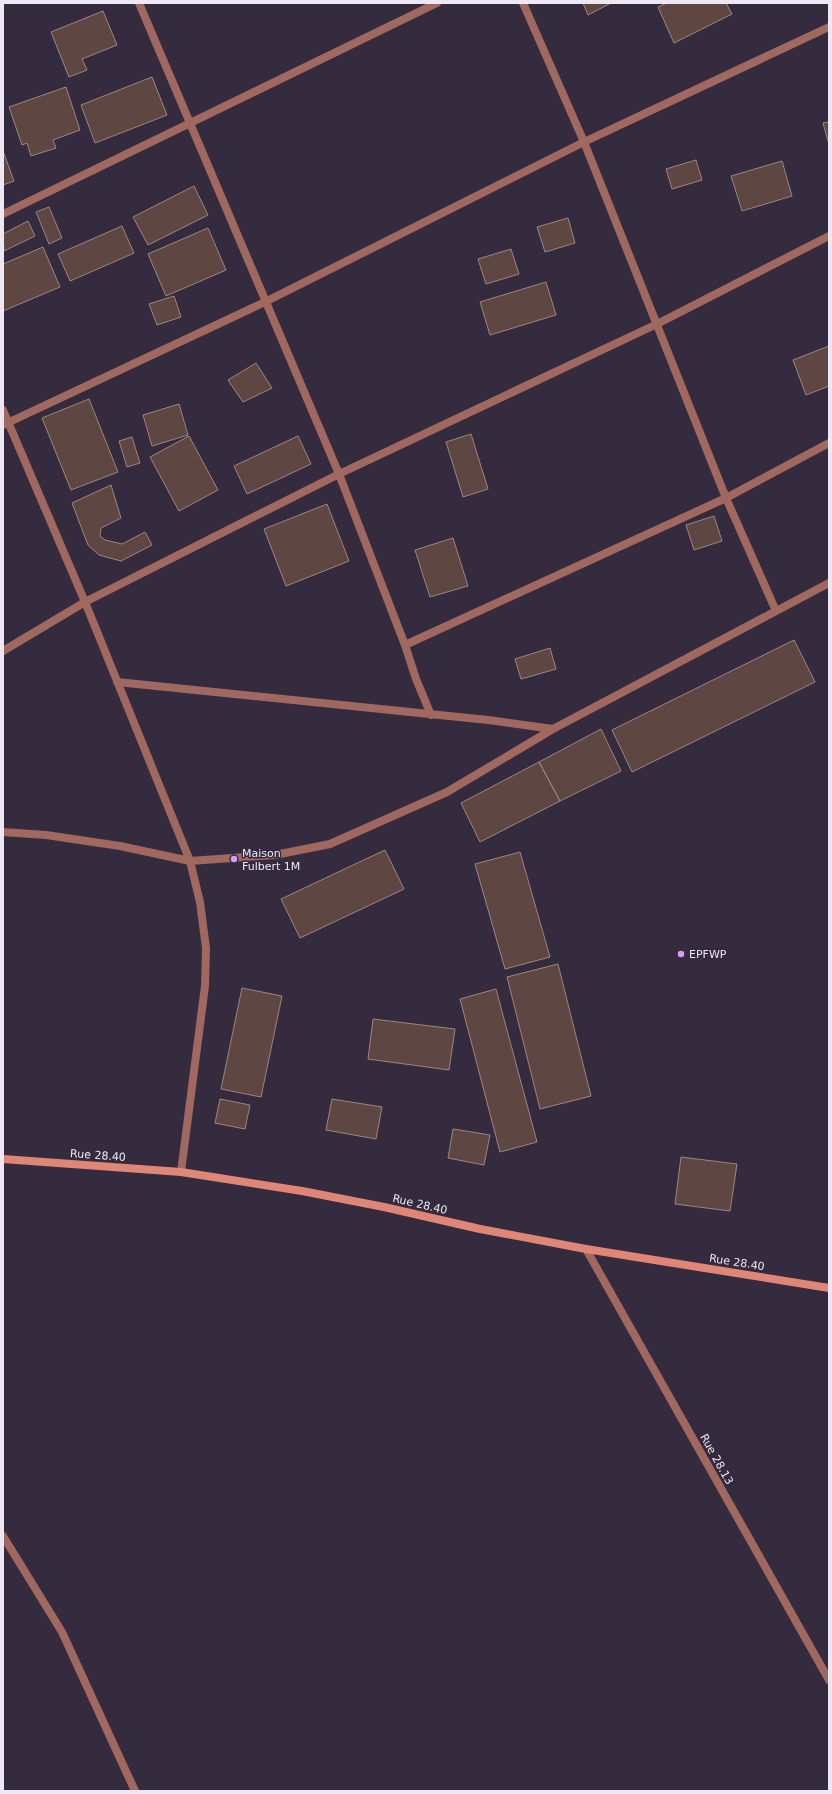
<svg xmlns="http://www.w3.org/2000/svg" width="832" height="1794" viewBox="0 0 832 1794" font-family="'DejaVu Sans',sans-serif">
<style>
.building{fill:#5e4643;stroke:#a08581}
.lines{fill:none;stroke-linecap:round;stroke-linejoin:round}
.street{stroke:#a0685e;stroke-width:8}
.secondary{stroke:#e08677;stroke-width:8}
.poi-dot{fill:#d59cfb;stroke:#342b3e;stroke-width:1.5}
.labels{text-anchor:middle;stroke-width:3;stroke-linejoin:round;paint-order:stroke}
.poi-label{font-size:11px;fill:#ede8f4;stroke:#342b3e;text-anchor:start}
.street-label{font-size:11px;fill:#ede8f4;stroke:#342b3e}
</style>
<rect width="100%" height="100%" fill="#342b3e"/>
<!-- building -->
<path class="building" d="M583,3H611L588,15Z
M667,3H726L732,14L674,43L658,7Z
M103,11L117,45L82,59L87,70L69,77L51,32Z
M152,77L167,115L95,143L81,105Z
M66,87L80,130L53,140L56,148L31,156L27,143L22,145L9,107Z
M829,122V141H828L823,123Z
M3,151L14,181L3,185Z
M696,160L702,180L672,189L666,169Z
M782,161L792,196L742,211L731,176Z
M194,186L208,215L148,245L133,217Z
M49,207L62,238L49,244L36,212Z
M568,218L575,243L545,252L537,227Z
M28,221L35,236L4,251L3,234Z
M122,226L134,253L70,281L58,254Z
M208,228L226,270L166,296L148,254Z
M43,247L60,287L3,311V264Z
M511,249L519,274L486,284L478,259Z
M546,282L556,315L490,335L480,302Z
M174,296L181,317L157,325L149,304Z
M829,346V386L806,395L793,360Z
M256,363L272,388L243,402L228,380Z
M89,399L118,472L71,490L42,418Z
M179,404L188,435L152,446L143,415Z
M471,434L488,489L463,497L446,442Z
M189,436L218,490L179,511L150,457Z
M298,436L311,464L247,494L234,466Z
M132,437L140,463L127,467L119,441Z
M111,485L121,518L101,528L100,536L105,540L122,544L145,532L152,545L121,561L99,555L88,545L72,503Z
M327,504L349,561L286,586L264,529Z
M714,516L722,541L694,550L686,525Z
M453,538L468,586L430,597L415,550Z
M794,640L815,682L632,772L612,730Z
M550,648L556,669L521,679L515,659Z
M601,729L621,771L560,801L539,762Z
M539,762L560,801L480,842L461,803Z
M385,850L404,889L300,938L281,899Z
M520,852L550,957L505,969L475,864Z
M558,964L591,1096L540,1109L507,977Z
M242,988L282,996L261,1097L221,1089Z
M496,989L537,1142L500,1152L460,999Z
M373,1019L455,1029L449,1070L368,1059Z
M220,1099L250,1105L245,1129L215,1123Z
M332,1099L382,1107L376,1139L326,1130Z
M453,1129L490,1135L484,1165L448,1158Z
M681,1157L737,1164L730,1211L675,1204Z"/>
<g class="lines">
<!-- street -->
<path class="street" d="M139,3L339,474L405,645L416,679L431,715
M523,3L584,142L726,498L776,611
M3,214L437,3
M3,410L85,602L190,861L200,902L206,948L205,986L181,1172
M3,425L265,302L584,142L829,27
M405,645L726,498L829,443
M3,651L85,602L339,474L657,324L829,236
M117,682L488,720L553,729
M3,832L46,835L120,846L190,861L275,855L330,844L447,792L553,729L829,583
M586,1249L829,1680
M3,1536L62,1632L135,1791"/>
<!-- secondary -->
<path class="secondary" d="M3,1159L181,1172L302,1191L384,1207L480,1229L586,1249L829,1288"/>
</g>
<!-- markers -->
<g class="poi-dot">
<circle cx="234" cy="859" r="4"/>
<circle cx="681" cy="954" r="4"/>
</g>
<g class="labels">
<!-- poi labels -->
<g class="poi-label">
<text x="242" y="857">Maison<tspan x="242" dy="13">Fulbert 1M</tspan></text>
<text x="689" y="958">EPFWP</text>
</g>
<!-- street labels -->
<g class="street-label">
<text transform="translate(98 1155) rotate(4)" y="4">Rue 28.40</text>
<text transform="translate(420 1204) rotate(13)" y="4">Rue 28.40</text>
<text transform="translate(737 1262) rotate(9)" y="4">Rue 28.40</text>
<text transform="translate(717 1459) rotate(61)" y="4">Rue 28.13</text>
</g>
</g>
<!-- border -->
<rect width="832" height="1794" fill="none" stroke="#ede8f4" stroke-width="8"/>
</svg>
